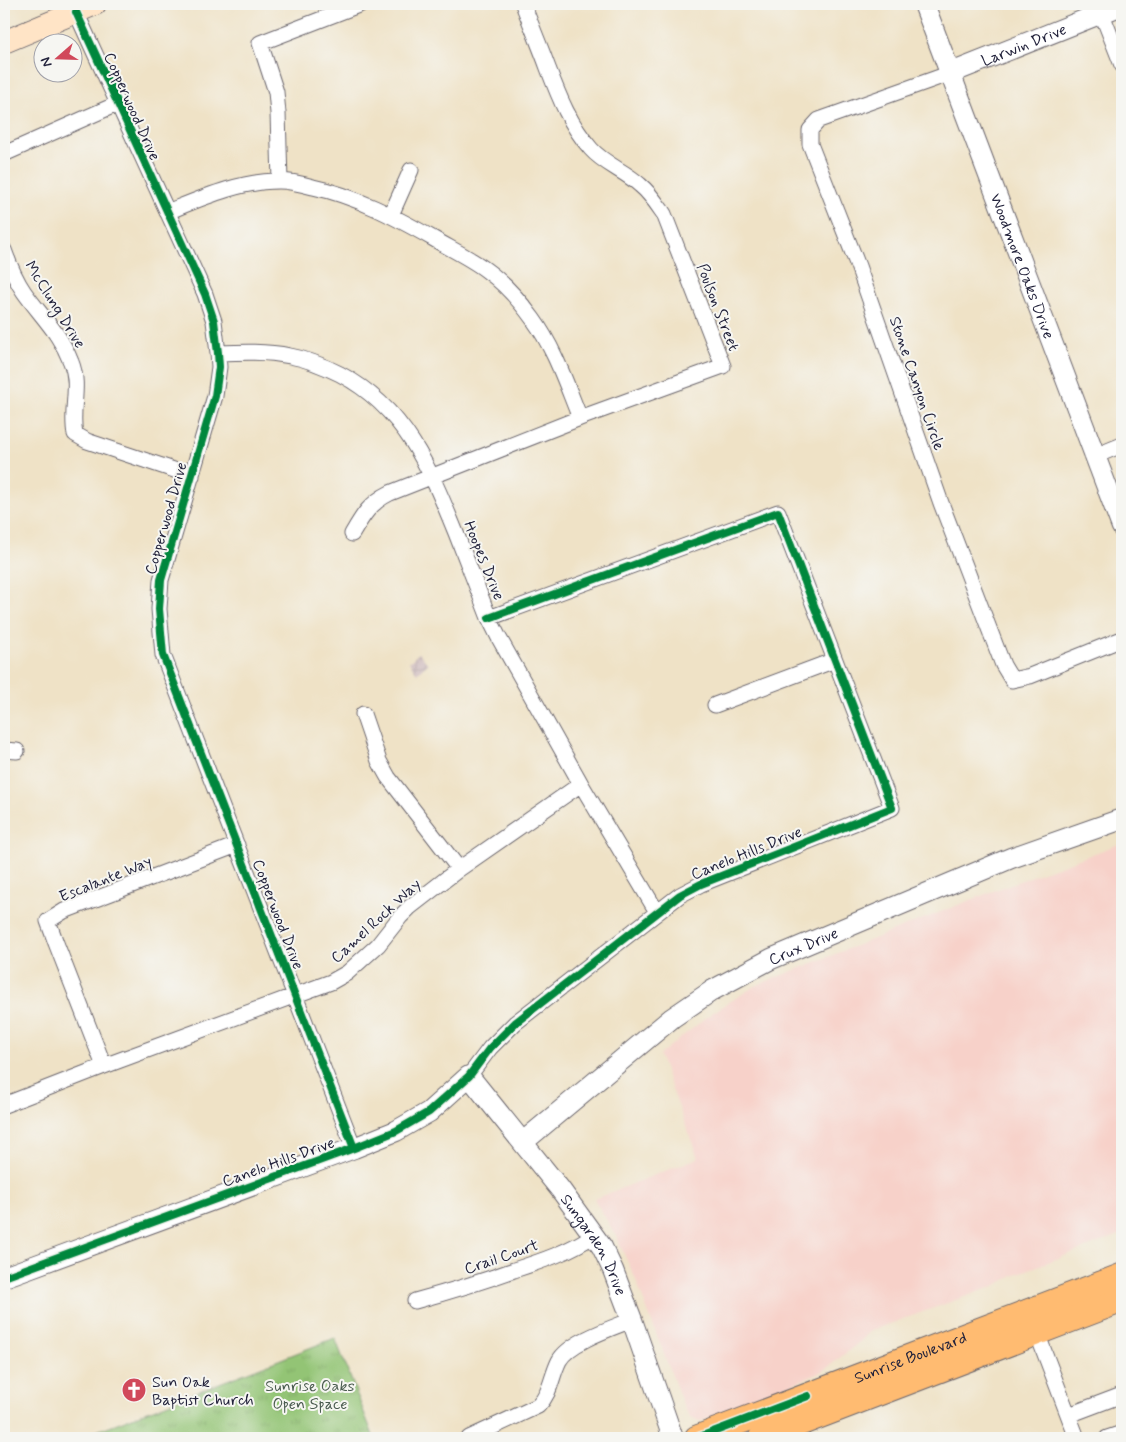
<svg xmlns="http://www.w3.org/2000/svg" width="1126" height="1442" viewBox="0 0 1126 1442" font-family="Mynerve,sans-serif">
<style>
.built{fill:#f7d1c9}
.industrial{fill:url(#industrial-grid)}
.park{fill:url(#park-tufts);stroke:#5a7358}
.lines{fill:none;stroke-linecap:round;stroke-linejoin:round}
.minor-casing{stroke:#6a656c;stroke-width:17}
.tertiary-casing{stroke:#6a656c;stroke-width:22}
.secondary-casing{stroke:#6a656c;stroke-width:24}
.primary-casing{stroke:#6a656c;stroke-width:27}
.minor{stroke:#fff;stroke-width:15}
.tertiary{stroke:#fff;stroke-width:20}
.secondary{stroke:#ffe4c6;stroke-width:22}
.primary{stroke:#ffbb71;stroke-width:25}
.cycleway-casing{stroke:#f6f6f2;stroke-width:11}
.cycleway{stroke:#00873e;stroke-width:8}
.labels{text-anchor:middle;stroke-width:4;stroke-linejoin:round;paint-order:stroke}
.street-label{font-size:16px;fill:#22223b;stroke:#f6f6f2}
.poi-label{font-size:16px;fill:#22223b;stroke:#f6f6f2;text-anchor:start}
.park-label{font-size:16px;fill:#4a5b4f;stroke:#f6f6f2}
</style>
<defs>
<pattern id="industrial-grid" width="8" height="8" patternUnits="userSpaceOnUse" patternTransform="scale(1.25)"><rect width="8" height="8" fill="#d2bfc1"/><path d="M0 4h8M4 0v8" fill="none" stroke="#b4a4a7"/></pattern>
<pattern id="park-tufts" width="24" height="20" patternUnits="userSpaceOnUse" patternTransform="scale(1.25)"><rect width="24" height="20" fill="#93c474"/><path d="M3 7l-1-3M5 7V3M7 7l1-3M15 17l-1-3M17 17v-4M19 17l1-3" fill="none" stroke="#7ea865"/></pattern>
</defs>
<rect width="100%" height="100%" fill="#f6f6f2"/>
<filter id="ink" filterUnits="userSpaceOnUse"><feTurbulence type="fractalNoise" baseFrequency=".02" numOctaves="2"/><feDisplacementMap in="SourceGraphic" scale="10" xChannelSelector="R" yChannelSelector="G"/><feConvolveMatrix kernelMatrix="1 2 1 2 8 2 1 2 1" color-interpolation-filters="sRGB"/></filter>
<filter id="wash" filterUnits="userSpaceOnUse"><feTurbulence type="fractalNoise" baseFrequency=".0096" numOctaves="4" result="noise"/><feDisplacementMap in="SourceGraphic" scale="20" xChannelSelector="R" yChannelSelector="G"/><feGaussianBlur stdDeviation="1.12" result="paint"/><feColorMatrix in="noise" values="0 0 0 0 0 0 0 0 0 0 0 0 0 0 0 0 0 1.4 0 .05"/><feComposite in="paint" operator="in"/></filter>
<g filter="url(#wash)">
<rect width="100%" height="100%" fill="#efe2c6"/>
<!-- built -->
<path class="built" d="M1122,843V1234L1019,1273L992,1287L870,1331L862,1340L822,1372L702,1421L692,1419L685,1410L636,1280L614,1232L594,1199L698,1158L659,1055L712,1013L755,986L1006,886Z"/>
<!-- industrial -->
<path class="industrial" d="M419,653L428,664L417,673L409,662Z"/>
<!-- park -->
<path class="park" d="M335,1338L374,1438H79Z"/>
</g>
<g filter="url(#ink)">
<g class="lines">
<defs>
<path id="minor" d="M1098,4L1122,65
M76,12L205,294L214,321L218,353L219,367L215,396L161,580L159,609L163,655L354,1148
M951,73L819,120L810,130V144L858,266L941,503L1003,665L1012,680L1030,676L1122,639
M4,154L117,104
M280,181L278,113L276,92L260,43L361,4
M167,212C202,198 240,181 279,181C290,181 302,184 313,187C356,196 395,217 434,239C451,249 470,258 486,270C504,283 520,301 533,319C555,349 566,384 580,418
M391,215L411,170
M4,250C9,264 15,279 24,292C41,316 60,333 71,362C81,386 70,409 75,434L87,441L192,476
M218,353C242,352 266,351 290,356C307,359 324,366 340,374C405,408 430,469 456,533C467,561 478,590 489,618L499,638L581,784L657,912
M1095,456L1122,445
M352,534C363,515 370,503 390,493L580,418L723,366L664,214C657,204 650,193 640,185C625,171 604,164 591,149C570,125 559,97 548,68C540,46 531,25 523,4
M715,705L835,660
M363,714L379,761L388,777L459,869
M4,750L17,751
M104,1066L56,943L48,921L64,911L237,845
M469,1076L490,1048L515,1023L680,895L701,884L892,808L778,512L489,618
M4,1105L104,1066L331,982L347,973L378,945L400,917L410,907L459,869L581,784
M415,1301C448,1292 481,1282 514,1270C542,1261 569,1252 594,1235
M1037,1333L1077,1438
M1069,1415L1122,1395
M469,1438L538,1406C551,1393 551,1377 559,1361C569,1342 612,1328 632,1320
M1107,1438L1122,1433"/>
<g id="tertiary">
<path id="s1" d="M924,4L1122,527"/>
<path id="s2" d="M951,73L1122,5"/>
<path id="s3" d="M523,1142L672,1018L713,990L771,959L1011,858L1122,819"/>
<path id="s4" d="M4,1277L354,1148L396,1131L429,1112L469,1076L560,1189L602,1247L613,1270L632,1320L673,1438"/>
</g>
<path id="secondary" d="M4,42L95,4"/>
<g id="primary">
<path id="s5" d="M697,1438L1122,1276"/>
<path d="M761,1438L1122,1300"/>
</g>
</defs>
<!-- minor casing -->
<use href="#minor" class="minor-casing"/>
<!-- tertiary casing -->
<use href="#tertiary" class="tertiary-casing"/>
<!-- secondary casing -->
<use href="#secondary" class="secondary-casing"/>
<!-- primary casing -->
<use href="#primary" class="primary-casing"/>
<!-- minor -->
<use href="#minor" class="minor"/>
<!-- tertiary -->
<use href="#tertiary" class="tertiary"/>
<!-- secondary -->
<use href="#secondary" class="secondary"/>
<!-- primary -->
<use href="#primary" class="primary"/>
<defs>
<path id="cycleway" d="M76,12L205,294L214,321L218,353L219,367L215,396L161,580L159,609L163,655L354,1148
M4,1277L354,1148L396,1131L429,1112L469,1076L490,1048L515,1023L680,895L701,884L892,808L778,512L489,618
M697,1438L808,1396"/>
</defs>
<!-- cycleway casing -->
<use href="#cycleway" class="cycleway-casing"/>
<!-- cycleway -->
<use href="#cycleway" class="cycleway"/>
</g>
</g>
<!-- icons -->
<defs>
<symbol id="church-disc" viewBox="-11 -11 22 22"><circle r="9.5" fill="#d1495b" stroke="#f6f6f2"/><path d="M-1.2-6h2.4v3.5h3.3v2.4h-3.3V6h-2.4V-.1h-3.3v-2.4h3.3Z" fill="#fff"/></symbol>
</defs>
<g fill-rule="evenodd">
<use href="#church-disc" x="120" y="1376" width="28" height="28"/>
</g>
<g class="labels">
<!-- street labels -->
<g class="street-label">
<text dy="6" stroke="none"><textPath href="#s2" startOffset="78">Larwin Drive</textPath></text>
<text transform="translate(133 106) rotate(66)" y="6">Copperwood Drive</text>
<text dy="6" stroke="none"><textPath href="#s1" startOffset="280">Woodmore Oaks Drive</textPath></text>
<text transform="translate(56 304) rotate(58)" y="6">McClung Drive</text>
<text transform="translate(719 307) rotate(69)" y="6">Poulson Street</text>
<text transform="translate(918 383) rotate(71)" y="6">Stone Canyon Circle</text>
<text transform="translate(165 518) rotate(-74)" y="6">Copperwood Drive</text>
<text transform="translate(485 560) rotate(68)" y="6">Hoopes Drive</text>
<text transform="translate(746 852) rotate(-22)" y="6">Canelo Hills Drive</text>
<text transform="translate(105 878) rotate(-22)" y="6">Escalante Way</text>
<text transform="translate(279 914) rotate(69)" y="6">Copperwood Drive</text>
<text transform="translate(375 920) rotate(-43)" y="6">Camel Rock Way</text>
<text dy="6" stroke="none"><textPath href="#s3" startOffset="344">Crux Drive</textPath></text>
<text transform="translate(278 1161) rotate(-20)" y="6">Canelo Hills Drive</text>
<text dy="6" stroke="none"><textPath href="#s4" startOffset="721">Sungarden Drive</textPath></text>
<text transform="translate(501 1256) rotate(-19)" y="6">Crail Court</text>
<text dy="6" stroke="none"><textPath href="#s5" startOffset="228">Sunrise Boulevard</textPath></text>
</g>
<!-- poi labels -->
<g class="poi-label">
<text x="152" y="1387">Sun Oak<tspan x="152" dy="18">Baptist Church</tspan></text>
</g>
<!-- park labels -->
<g class="park-label">
<text x="310" y="1391">Sunrise Oaks<tspan x="310" dy="18">Open Space</tspan></text>
</g>
</g>
<!-- margin -->
<rect width="1126" height="1442" fill="none" stroke="#f6f6f2" stroke-width="20"/>
<!-- north arrow -->
<g transform="translate(58 58) rotate(250)"><circle r="24" fill="#f6f6f2" stroke="#a1a1a9"/>
<path d="M0-4L9 19L0 12L-9 19Z" fill="#d1495b"/>
<text y="-8" font-size="14" font-weight="bold" text-anchor="middle" fill="#22223b">N</text>
</g>
</svg>
